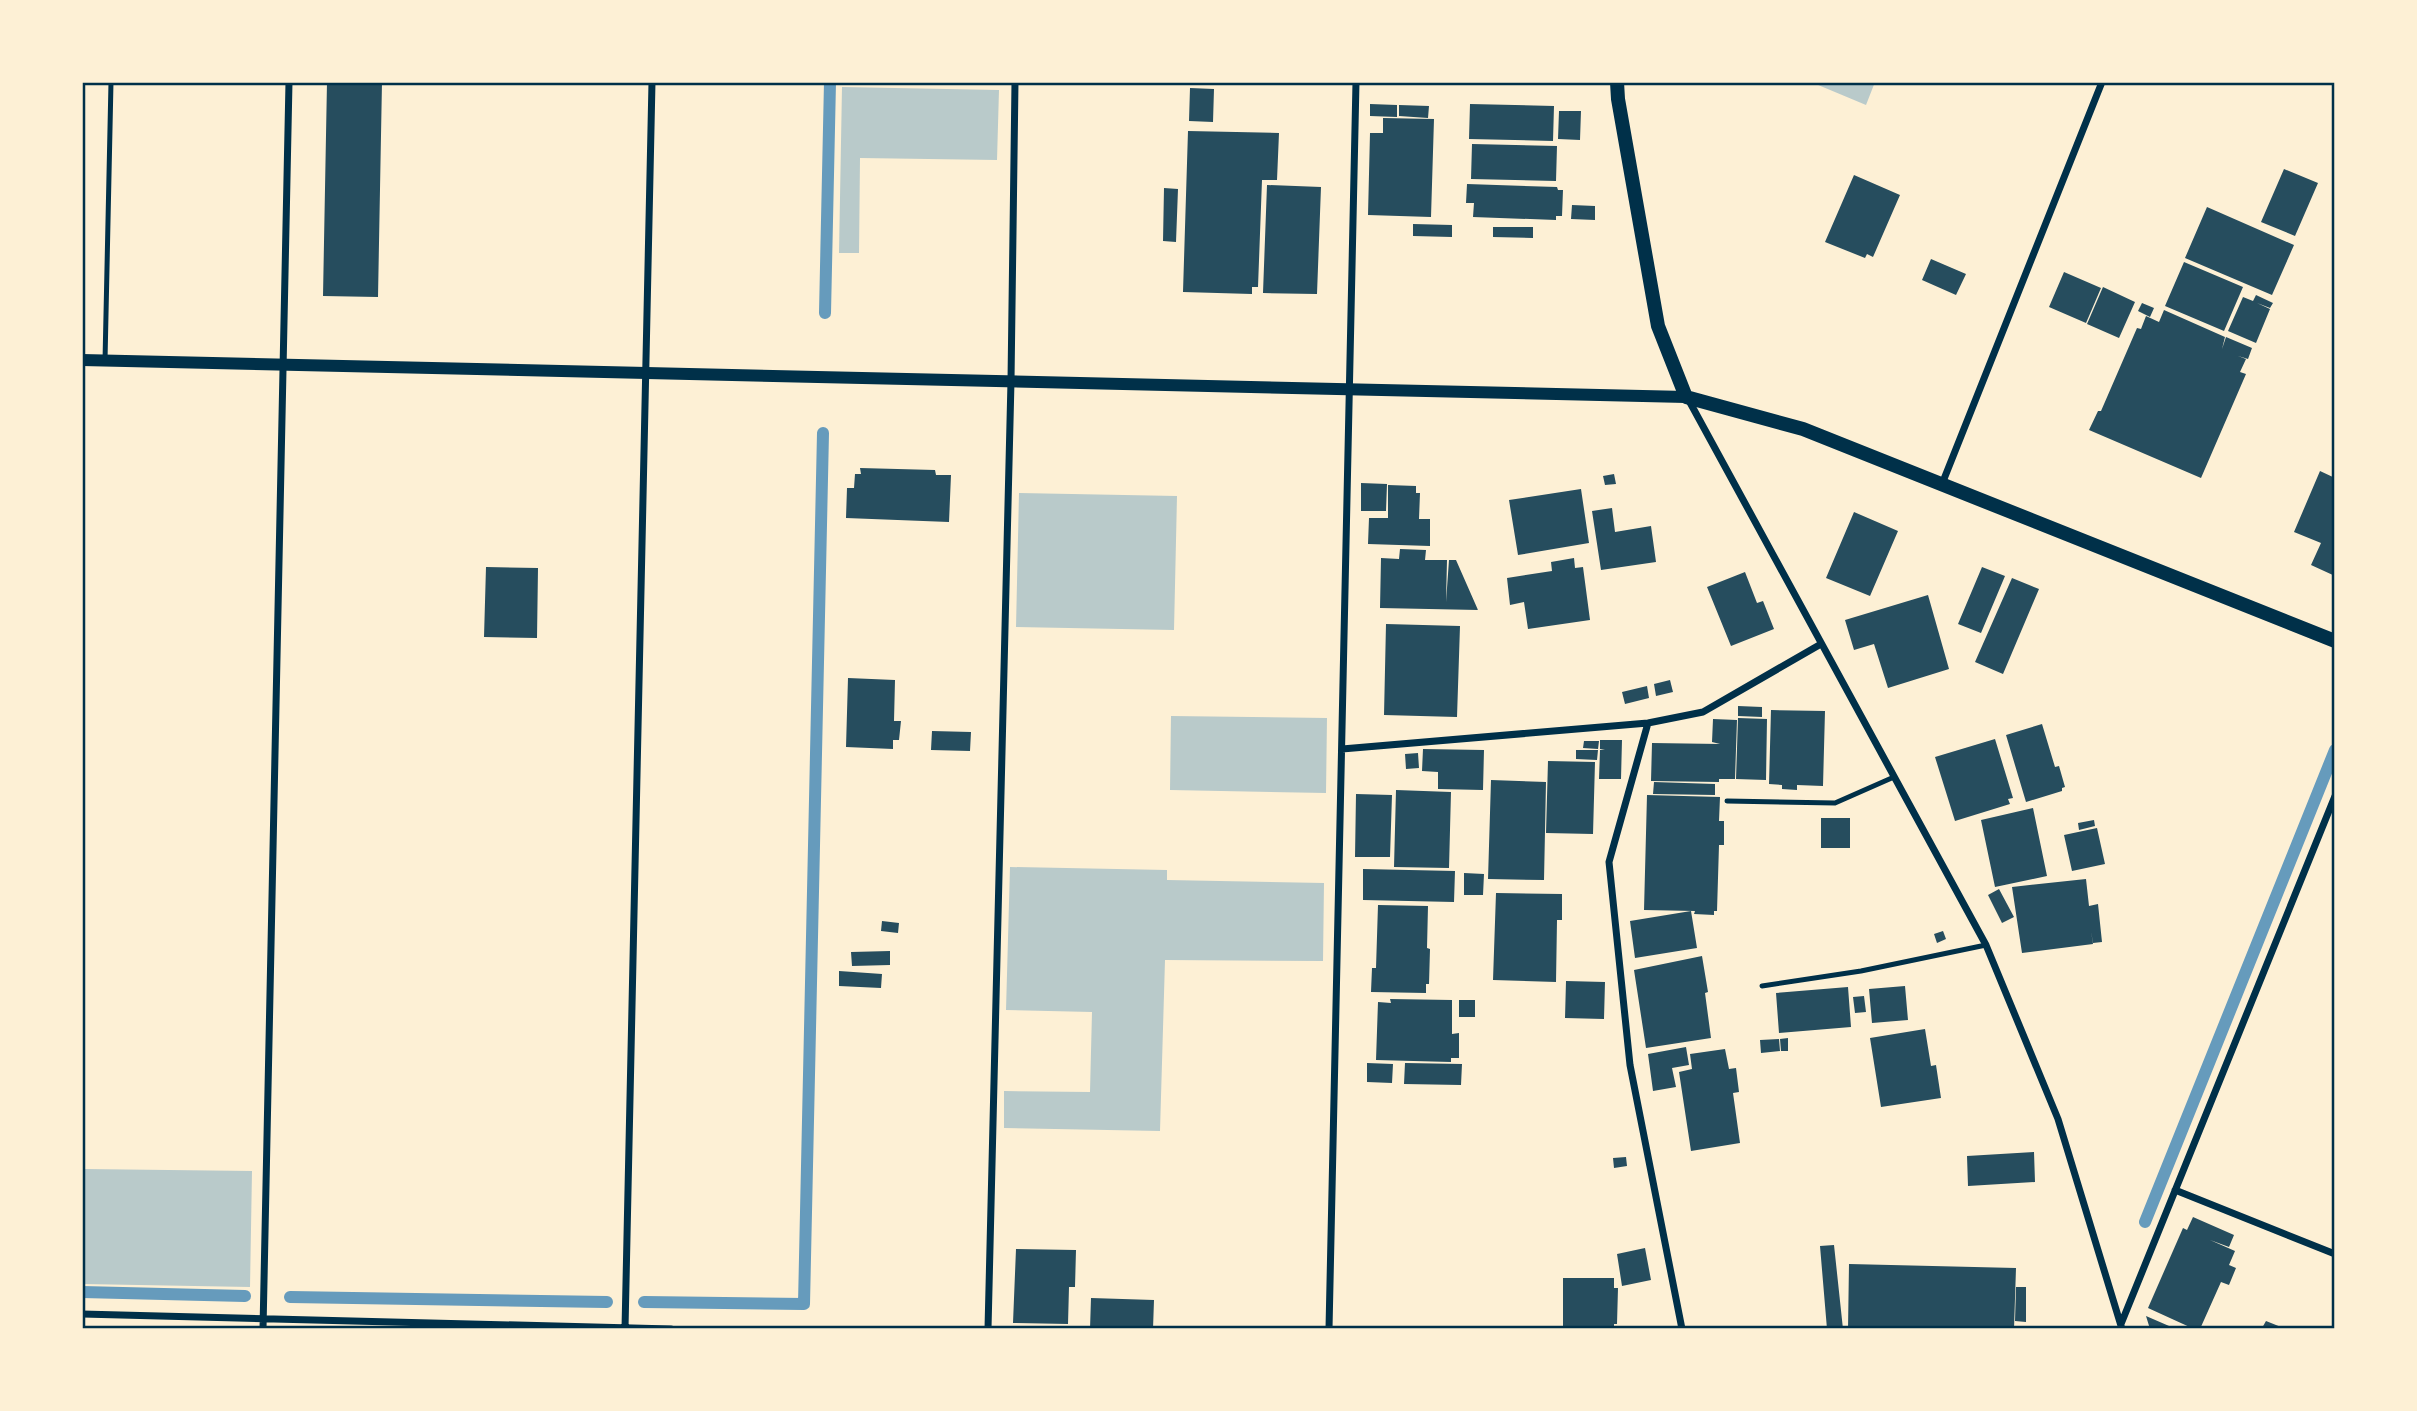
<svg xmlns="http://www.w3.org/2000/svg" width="2417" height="1411" viewBox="0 0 2417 1411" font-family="'IBM Plex Sans',sans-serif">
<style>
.green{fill:#b9caca}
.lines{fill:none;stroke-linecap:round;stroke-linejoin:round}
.stream{stroke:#669bbc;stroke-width:12}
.building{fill:#264d5e}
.service{stroke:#003049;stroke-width:5}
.minor{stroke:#003049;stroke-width:7}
.tertiary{stroke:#003049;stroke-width:12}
.secondary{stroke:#003049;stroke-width:14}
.neatline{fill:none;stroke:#003049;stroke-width:2.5}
</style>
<rect width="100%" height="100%" fill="#fdf0d5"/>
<!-- green -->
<path class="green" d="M1811,82H1875L1866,105Z
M842,87L999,90L997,160L860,158L859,253H839Z
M1019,493L1177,496L1174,630L1016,627Z
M1171,716L1327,718L1326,793L1170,790Z
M1010,867L1167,870V880L1324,883L1323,961L1165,960L1160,1131L1004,1128V1091L1090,1092L1092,1012L1006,1010Z
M85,1169L252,1171L250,1287L83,1284Z"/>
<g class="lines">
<!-- stream -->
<path class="stream" d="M825,313L830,82
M2145,1222L2335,750
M82,1292L245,1296
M290,1297L607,1302
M644,1302L804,1304L823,433"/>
</g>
<!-- building -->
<path class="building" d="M327,82H382L378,297L323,296Z
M1190,88L1214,89L1213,122L1189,121Z
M1370,104L1397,105V117L1370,116Z
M1470,104L1554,106L1553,141L1469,139Z
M1399,105L1429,106L1428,118L1399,116Z
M1559,111H1581L1580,140L1558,139Z
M1383,118L1434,119L1431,217L1368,215L1370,133H1383Z
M1188,131L1279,133L1277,180H1262L1258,287H1252V294L1183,292Z
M1472,144L1557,146L1556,181L1471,179Z
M2284,169L2318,183L2295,236L2261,222Z
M1854,175L1900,195L1873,257L1867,254L1865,258L1825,242Z
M1467,184L1557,187L1558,190H1563L1562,216H1556V220L1473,217L1474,203H1466Z
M1267,185L1321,187L1317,294L1263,293Z
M1164,188L1178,189L1176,242L1163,241Z
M1572,205L1595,206V220L1571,219Z
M2207,207L2294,245L2272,295L2185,258Z
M1413,224L1452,225V237L1413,236Z
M1493,227H1533V238L1493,237Z
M1931,259L1966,274L1956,295L1922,280Z
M2184,262L2243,287L2224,331L2165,306Z
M2064,272L2101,288L2086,323L2049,307Z
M2103,287L2135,302L2119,338L2087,324Z
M2256,295L2273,303L2270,308L2257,303L2270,309L2256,343L2228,331L2243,297L2253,301Z
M2142,303L2154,308L2150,317L2138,311Z
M2164,310L2225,337L2222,349L2226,337L2252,348L2248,359L2238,356L2246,359L2240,372L2246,374L2201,478L2089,430L2098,411H2101L2137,328L2141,329L2146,316L2159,322Z
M860,468L935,470L936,475H951L949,522L846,518L847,488H854L855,474H861Z
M2320,471L2335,478V576L2311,565L2321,543L2294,532Z
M1614,474L1616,484L1605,485L1603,476Z
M1361,483L1387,484L1386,511H1361Z
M1388,485L1416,486V493H1420L1419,519H1430V546L1368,544L1369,518H1388Z
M1581,489L1589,543L1518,555L1509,500Z
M1612,508L1615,532L1651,526L1656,562L1601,570L1592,511Z
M1854,512L1898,531L1870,596L1826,578Z
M1400,549L1426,550L1425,560H1447L1446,602L1449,560H1456L1478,610L1380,608L1381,558L1399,559Z
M1574,558L1575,568L1583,567L1590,620L1528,629L1524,602L1510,605L1507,578L1552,571L1551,562Z
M486,567L538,568L537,638L484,637Z
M1982,567L2005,576L1981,633L1958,624Z
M1745,572L1757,603L1763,601L1774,629L1731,646L1707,587Z
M2012,578L2039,589L2003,674L1975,662Z
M1928,595L1949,669L1888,688L1874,644L1854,650L1845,620Z
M1386,624L1460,626L1457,717L1384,715Z
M848,678L895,680L894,721H901L899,740H893V749L846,747Z
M1670,680L1673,692L1656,696L1654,684Z
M1647,686L1649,698L1625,704L1622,692Z
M1738,706L1762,707V717L1738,716Z
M1771,710L1825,711L1823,786L1797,785V790L1782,789V785L1769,784Z
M1738,718L1767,719L1766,780L1736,779Z
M1713,719L1737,720L1735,779H1719V782L1651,781L1652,743L1720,744L1712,742Z
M2042,724L2055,767L2059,766L2065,787L2062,788V791L2026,802L2006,735Z
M932,731L971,732L970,751L931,750Z
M1995,739L2013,798L2008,799L2010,804L1955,821L1935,757Z
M1600,740H1622L1621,779H1599L1600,750H1605L1600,749Z
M1584,741H1599L1598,749L1583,748Z
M1423,749L1484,750L1483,790L1438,789V772L1422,771Z
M1576,750H1598L1597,760L1576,759Z
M1418,753L1419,768L1406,769L1405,754Z
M1548,761L1595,762L1593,834L1546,833Z
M1491,780L1546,782L1544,880L1488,879Z
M1654,782L1715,784V795L1653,794Z
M1396,790L1451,792L1449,868L1394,867Z
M1356,794L1392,795L1390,857H1355Z
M1647,795L1720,797L1719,821H1724V845H1719L1717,911H1714V915L1694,914L1695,911L1644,910Z
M2033,808L2047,876L1995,887L1981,820Z
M1821,818H1850V848H1821Z
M2094,820L2095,826L2079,830L2078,823Z
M2097,828L2105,864L2072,871L2064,835Z
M1363,869L1455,871L1454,902L1363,900Z
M1464,873L1484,874L1483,895H1464Z
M2086,879L2089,906L2098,904L2102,942L2093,943L2091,931L2093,944L2022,953L2012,887Z
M1999,889L2014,917L2002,923L1988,895Z
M1496,893L1562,894V920H1557L1556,982L1493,980Z
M1378,905L1428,906L1427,948L1430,949L1429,984H1426V993L1371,992L1372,968H1376Z
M1691,911L1697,948L1635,958L1630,921Z
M882,921L899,923L898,933L881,931Z
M1943,931L1946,939L1937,943L1934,934Z
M890,951V965L852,966L851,952Z
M1702,956L1708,992L1705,993L1711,1038L1646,1048L1634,970Z
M839,971L882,974L881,988L839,986Z
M1566,981L1605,982L1604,1019L1565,1018Z
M1905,986L1908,1020L1872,1023L1869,989Z
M1848,987L1851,1027L1779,1033L1776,993Z
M1864,996L1866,1012L1855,1013L1853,997Z
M1390,999L1452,1000V1034L1459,1033V1058H1451V1062L1376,1060L1378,1002L1391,1003Z
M1459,1000H1475V1017H1459Z
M1925,1029L1931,1066L1936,1065L1941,1098L1881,1107L1870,1038Z
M1788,1038V1051H1781L1780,1039Z
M1779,1039L1780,1051L1761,1053L1760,1040Z
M1686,1047L1689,1065L1672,1068L1676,1087L1653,1091L1648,1054Z
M1725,1049L1729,1069L1736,1068L1739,1092L1733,1093L1740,1143L1691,1151L1679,1072L1692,1069L1690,1054Z
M1367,1063L1393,1064L1392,1083L1367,1082Z
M1405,1063L1462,1064L1461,1085L1404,1084Z
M2034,1152L2035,1182L1968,1186L1967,1156Z
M1626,1157L1627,1166L1614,1168L1613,1158Z
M2193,1217L2234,1235L2229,1247L2210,1240L2235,1251L2229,1265L2236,1268L2229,1285L2221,1282L2200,1329H2194L2148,1308L2183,1228L2187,1230Z
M1834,1245L1843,1329H1827L1820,1246Z
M1645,1248L1651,1280L1622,1286L1617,1254Z
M1016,1249L1076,1250L1075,1287H1069L1068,1324L1013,1323Z
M1849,1264L2016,1268L2014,1329H1848Z
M1563,1278H1614V1288H1618L1617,1324H1614V1329H1563Z
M2016,1287H2026V1322L2015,1321Z
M1091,1298L1154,1300L1153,1329H1090Z
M2146,1316L2176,1329H2150Z
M2266,1321L2286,1329L2262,1328Z"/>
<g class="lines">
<!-- service -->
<path class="service" d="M105,361L111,82
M1727,801L1835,803L1894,777
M1762,986L1861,971L1986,945"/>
<!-- minor -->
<path class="minor" d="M1687,397L1986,945L2058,1119L2122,1329
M1942,484L2102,82
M1648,723L1609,862L1630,1065L1682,1329
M1342,749L1648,723L1703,712L1821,644
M2175,1190L2335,1254
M82,1314L671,1329
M2121,1324L2335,796
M263,1329L289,82
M625,1329L652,82
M988,1329L1011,381L1015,82
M1329,1329L1356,82"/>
<!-- tertiary -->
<path class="tertiary" d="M82,360L1686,397"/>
<!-- secondary -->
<path class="secondary" d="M1617,82L1618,99L1658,326L1686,397L1803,429L2335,641"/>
</g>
<!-- border -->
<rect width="2417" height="1411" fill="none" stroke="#fdf0d5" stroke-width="168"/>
<rect x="84" y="84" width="2249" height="1243" class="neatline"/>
</svg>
